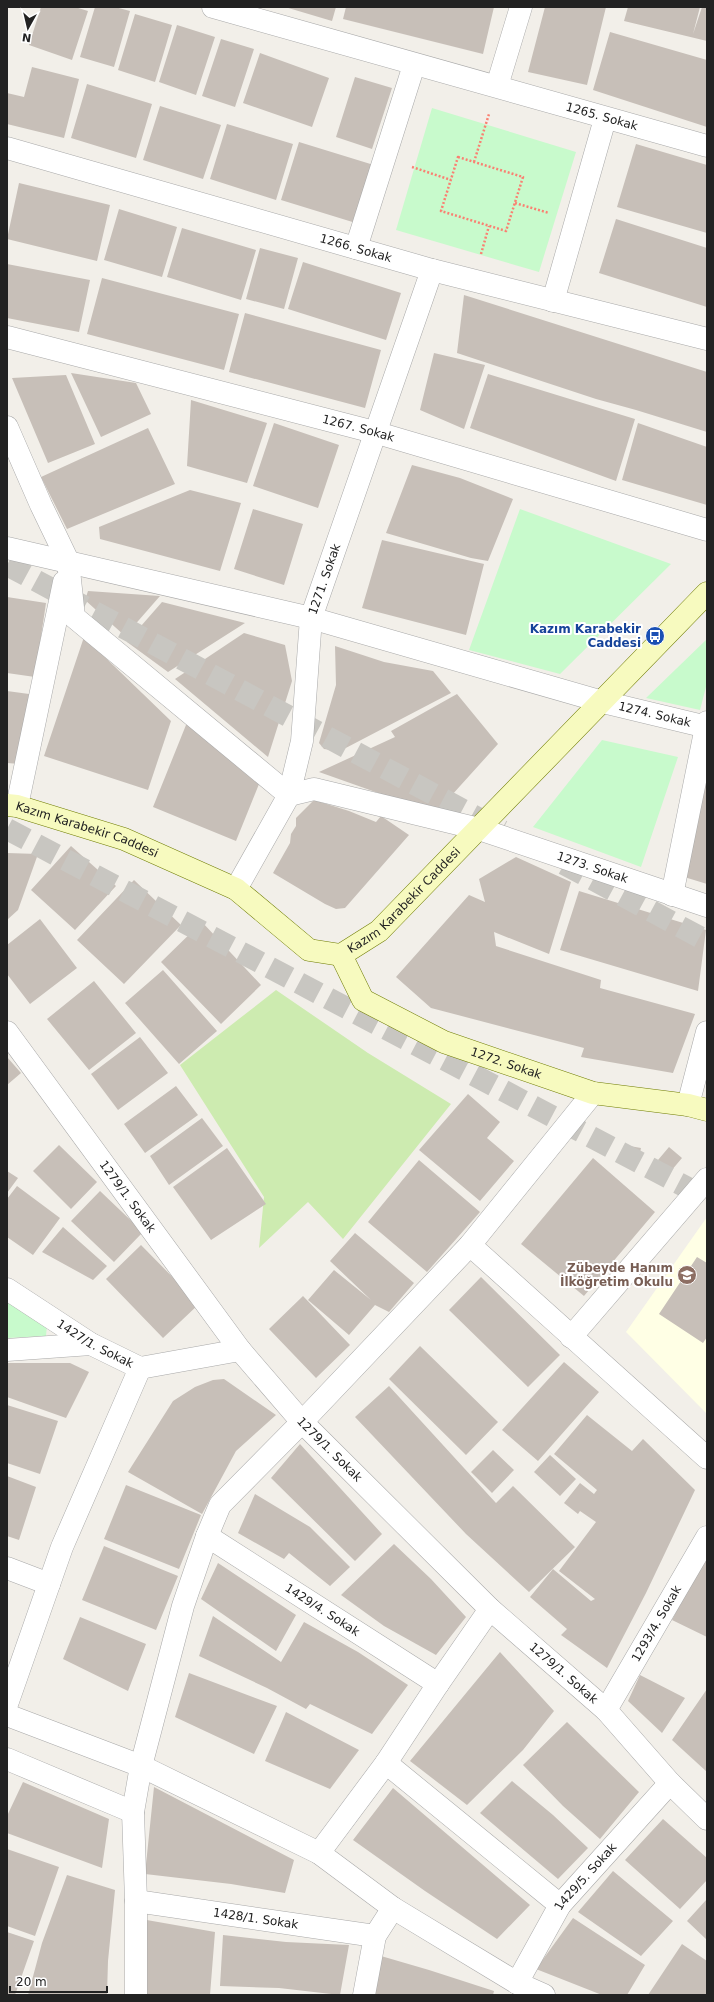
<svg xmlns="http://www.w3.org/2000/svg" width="714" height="2002" viewBox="0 0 714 2002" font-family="'DejaVu Sans',sans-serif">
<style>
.education{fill:#ffffe5}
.grass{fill:#cdebb0}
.park{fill:#c8facc}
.building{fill:#c7bfb8}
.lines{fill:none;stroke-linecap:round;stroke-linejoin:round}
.highway-tunnel{stroke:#c8c6c1;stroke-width:22;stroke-dasharray:22 11;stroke-linecap:butt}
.street-casing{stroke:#a9a9a9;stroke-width:23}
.secondary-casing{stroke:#707d05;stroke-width:23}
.path{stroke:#fa8072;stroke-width:2.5;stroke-dasharray:2 2;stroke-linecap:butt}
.street{stroke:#fff;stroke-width:22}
.secondary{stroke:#f7fabf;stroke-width:22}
.labels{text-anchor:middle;stroke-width:4;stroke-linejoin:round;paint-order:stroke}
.street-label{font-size:12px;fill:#222;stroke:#fff}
.transit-label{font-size:12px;font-weight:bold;fill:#164399;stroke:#fff;text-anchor:end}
.education-label{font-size:12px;font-weight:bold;fill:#785e54;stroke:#fff;text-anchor:end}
</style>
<rect width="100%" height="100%" fill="#f2efe9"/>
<!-- education -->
<path class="education" d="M707,1217V1414L626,1332Z"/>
<!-- grass -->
<path class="grass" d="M276,990L368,1053L451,1104L343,1239L308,1202L259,1248L264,1197L180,1065Z"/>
<!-- park -->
<path class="park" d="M432,108L576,152L539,272L396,230Z
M520,509L671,564L560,674L469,650Z
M707,639V683L700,710L646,698Z
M602,740L678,757L641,867L533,827Z
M7,1300L47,1325L46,1336L7,1338Z"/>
<!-- building -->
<path class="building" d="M41,7H75L88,11L72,60L29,45Z
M95,7H115L130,11L114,67L80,57Z
M285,7H336L332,21Z
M346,7H494L483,54L343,19Z
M545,7H606L587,85L528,72Z
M628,7H700L693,34L702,7H707V41L624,21Z
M135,14L172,25L155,82L118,70Z
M177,25L215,37L196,95L159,82Z
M610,32L707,60V127L593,90Z
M221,39L254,49L235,107L202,96Z
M260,53L329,78L312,127L243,103Z
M32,67L79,79L64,138L7,124V93L24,97Z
M355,77L392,88L372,149L336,137Z
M87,84L152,104L136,158L71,138Z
M160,106L221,125L203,179L143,160Z
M227,124L293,144L276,200L210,179Z
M299,142L377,166L359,224L281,200Z
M636,144L707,165V233L617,207Z
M19,183L110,205L97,261L7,239Z
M119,209L177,227L162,277L104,260Z
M616,219L707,248V307L599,273Z
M182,228L256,250L241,300L167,277Z
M260,248L298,258L284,309L246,299Z
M303,262L401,293L386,340L288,309Z
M7,264L90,280L79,332L7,318Z
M102,278L239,314L224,370L87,334Z
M464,295L707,372V432L636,410L596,399L457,353Z
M245,313L381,350L365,408L229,372Z
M434,353L485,365L464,429L420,410Z
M71,373L136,383L151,414L101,437Z
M488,374L635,419L616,481L470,428Z
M66,375L95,444L48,463L12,378Z
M191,400L267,423L247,483L187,466Z
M274,423L339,445L318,508L253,486Z
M638,423L707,447V505L622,480Z
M148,428L175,484L67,529L41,477Z
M412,465L460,478L513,499L488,561L471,558L386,533Z
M190,490L241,503L220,571L100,539L99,527Z
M253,509L303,524L284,585L234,569Z
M382,540L484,564L466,635L362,608Z
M88,591L160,596L125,636L85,600Z
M7,597L46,603L35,677L7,673Z
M162,602L245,623L168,672L127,642Z
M244,633L285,645L292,681L268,757L175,679Z
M84,637L171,721L148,790L44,756Z
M335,646L384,662L433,671L451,693L340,751L324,749L319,743L336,685Z
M7,691L29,694L20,764L7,763Z
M457,694L498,744L442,806L432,812L319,772L395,737L391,731Z
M188,720L259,784L236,841L153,807Z
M707,772V884L681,876Z
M314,800L349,811L376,822L381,816L409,835L345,908L336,909L325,904L273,873L290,843L291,834L296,826V818Z
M71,846L116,886L75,930L31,890Z
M7,853L38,854L18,910L7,920Z
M516,857L571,882L549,954L494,932L496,946L601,980L600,988L695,1014L673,1073L581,1057L584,1048L431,1008L396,977L469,895L485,902L479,879Z
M134,880L181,925L124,984L77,940Z
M579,891L706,930L698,991L560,950Z
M40,919L77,968L30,1004L7,974V945Z
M202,922L261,985L221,1024L161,962Z
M163,970L217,1031L179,1064L125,1003Z
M94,981L136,1033L89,1070L47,1019Z
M140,1037L168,1073L118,1110L91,1074Z
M7,1057L21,1073L7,1085Z
M176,1086L198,1115L145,1153L124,1124Z
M468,1094L500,1122L487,1138L514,1161L480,1201L419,1150Z
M202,1118L223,1146L169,1185L150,1156Z
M59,1145L97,1182L71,1209L33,1171Z
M624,1145L641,1148L638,1161L622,1159Z
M669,1147L682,1158L671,1171L658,1160Z
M227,1148L266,1204L211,1240L173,1187Z
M593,1158L655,1212L584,1296L521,1244Z
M419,1160L480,1212L427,1272L368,1222Z
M7,1171L18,1178L7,1193Z
M17,1186L60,1218L33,1255L7,1237V1199Z
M100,1191L143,1232L114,1262L71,1221Z
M63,1227L107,1266L93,1280L42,1252Z
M355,1233L414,1283L389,1312L375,1305L349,1335L308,1300L334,1270L371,1300L330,1261Z
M141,1245L199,1304L163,1338L106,1279Z
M697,1257L707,1263V1337L703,1343L659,1314Z
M481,1277L560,1355L528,1387L449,1310Z
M303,1296L350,1345L316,1378L269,1329Z
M420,1346L498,1422L466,1455L389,1379Z
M564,1362L599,1392L538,1461L502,1430Z
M7,1363H70L89,1372L66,1418L7,1397Z
M224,1379L276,1415L236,1451L202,1514L128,1472L173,1401L195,1387L213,1380Z
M389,1386L496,1503L513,1486L575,1547L529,1592L466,1534L355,1417Z
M7,1405L58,1421L40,1474L7,1463Z
M587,1415L632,1451L643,1439L695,1490L646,1593L607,1668L561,1635L567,1629L530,1597L553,1569L591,1601L595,1599L559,1571L596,1522L580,1511L578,1514L564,1503L580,1483L594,1494L597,1490L554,1454Z
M300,1444L382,1534L355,1561L271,1478Z
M493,1450L514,1470L492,1493L471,1472Z
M550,1455L576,1479L560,1496L534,1472Z
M7,1476L36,1487L19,1540L7,1536Z
M126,1485L201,1515L179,1569L104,1539Z
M255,1494L310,1527L350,1567L330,1586L289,1553L284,1559L238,1533Z
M394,1544L431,1579L466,1617L436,1655L384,1626L341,1595Z
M104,1546L178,1576L156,1630L82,1600Z
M707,1551V1637L672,1620Z
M218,1563L296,1615L276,1651L201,1599Z
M213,1616L281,1662L304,1622L358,1652L408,1685L372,1734L310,1704L306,1709L267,1688L199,1656Z
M80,1617L146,1644L128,1691L63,1659Z
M500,1652L554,1711L523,1750L467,1805L410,1761Z
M189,1673L277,1706L254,1754L175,1717Z
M640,1675L685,1698L662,1733L628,1701Z
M707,1689V1772L672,1740Z
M286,1712L359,1750L330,1789L265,1761Z
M567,1722L639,1792L600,1839L563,1806L523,1765Z
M512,1781L553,1815L588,1848L558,1879L480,1813Z
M23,1782L109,1819L102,1868L7,1833V1816Z
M154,1787L294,1860L285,1893L231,1884L145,1874Z
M393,1788L530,1905L497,1939L425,1891L353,1840Z
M663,1819L707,1858V1880L680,1909L625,1860Z
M7,1849L59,1867L35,1936L7,1926Z
M613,1871L673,1921L641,1956L578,1912Z
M67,1875L115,1890L108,1961L107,1995H28L42,1943Z
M707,1899V1940L687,1921Z
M573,1918L645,1965L627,1995H602L536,1969Z
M141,1919L215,1932L210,1995H142Z
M7,1932L34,1941L15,1995H7Z
M223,1935L286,1942L349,1945L340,1995L279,1988L220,1986Z
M682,1944L707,1961V1995H648Z
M381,1956L429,1970L494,1991L493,1995H375Z"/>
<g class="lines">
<!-- highway-tunnel -->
<path class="highway-tunnel" d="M7,565L502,831
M7,829L707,1198
M564,864L707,941"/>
<defs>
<g id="street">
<path id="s1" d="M213,7L707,146"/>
<path d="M497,86L521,7"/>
<path id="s2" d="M7,148L432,270L707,339"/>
<path d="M356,248L414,65"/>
<path d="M553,301L605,119"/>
<path id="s3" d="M7,337L374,432L707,530"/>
<path id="s4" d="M7,427L41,505L68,561L74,617L289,795L314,789L479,829L707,906"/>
<path id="s5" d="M7,548L311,618L603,702L707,727"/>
<path d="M17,806L64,582"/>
<path id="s6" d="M236,889L289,795L302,741L311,618L432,270"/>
<path d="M672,895L707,722"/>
<path id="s7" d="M7,1032L240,1350L302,1422L490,1609L606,1710L670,1783L707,1819"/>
<path d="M688,1105L707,1032"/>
<path d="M470,1245L707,1458"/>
<path id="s8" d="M7,1289L91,1344L140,1368L240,1350"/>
<path d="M571,1337L707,1179"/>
<path d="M7,1350L91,1344"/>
<path id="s9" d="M207,1536L438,1684"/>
<path d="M7,1568L49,1584"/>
<path d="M7,1704L62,1547L140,1368"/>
<path id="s10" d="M606,1710L707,1537"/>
<path d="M7,1715L141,1766L319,1853L393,1908L517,1983L544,1995"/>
<path d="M7,1759L133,1812"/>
<path d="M386,1763L560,1905"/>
<path d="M319,1853L386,1763L438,1684L490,1609"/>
<path id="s11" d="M136,1901L375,1936"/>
<path id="s12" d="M517,1983L560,1905L670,1783"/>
<path d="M136,1995V1901L133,1812L141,1766L183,1606L207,1536L220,1505L302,1422L470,1245L593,1093"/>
<path d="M364,1995L375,1936L393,1908"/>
</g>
<g id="secondary">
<path id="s13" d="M7,805L17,806L124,839L236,889L309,950L341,955L379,931L707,593"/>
<path id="s14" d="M341,955L363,1000L444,1042L593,1093L688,1105L707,1110"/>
</g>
</defs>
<!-- street casing -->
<use href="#street" class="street-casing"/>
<!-- secondary casing -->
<use href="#secondary" class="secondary-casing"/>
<!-- path -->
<path class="path" d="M458,157L523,177L506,231L441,211Z
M474,162L489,114
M412,167L451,180
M515,203L549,213
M481,254L489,226"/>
<!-- street -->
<use href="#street" class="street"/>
<!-- secondary -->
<use href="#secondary" class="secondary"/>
</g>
<!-- icons -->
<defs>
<symbol id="bus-disc" viewBox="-11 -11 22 22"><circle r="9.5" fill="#1a4fb4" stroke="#fff"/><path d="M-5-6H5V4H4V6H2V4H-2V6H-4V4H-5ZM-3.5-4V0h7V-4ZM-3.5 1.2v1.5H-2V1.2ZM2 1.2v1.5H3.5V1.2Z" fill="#fff"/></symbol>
<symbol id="school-disc" viewBox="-11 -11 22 22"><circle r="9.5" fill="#8d6e63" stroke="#fff"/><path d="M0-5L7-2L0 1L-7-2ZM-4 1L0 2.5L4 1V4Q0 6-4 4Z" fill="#fff"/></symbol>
</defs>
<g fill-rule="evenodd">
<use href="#bus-disc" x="644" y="625" width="22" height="22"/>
<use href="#school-disc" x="676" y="1264" width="22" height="22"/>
</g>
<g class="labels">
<!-- street labels -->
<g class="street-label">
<text dy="4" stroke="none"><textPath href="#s1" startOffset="404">1265. Sokak</textPath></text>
<text dy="4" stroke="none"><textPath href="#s2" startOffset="363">1266. Sokak</textPath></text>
<text dy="4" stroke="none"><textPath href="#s3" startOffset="363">1267. Sokak</textPath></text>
<text dy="4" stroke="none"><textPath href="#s6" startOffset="328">1271. Sokak</textPath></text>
<text dy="4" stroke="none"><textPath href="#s5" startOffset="669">1274. Sokak</textPath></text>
<text dy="4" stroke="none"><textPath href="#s13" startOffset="84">Kazım Karabekir Caddesi</textPath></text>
<text dy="4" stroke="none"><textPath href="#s4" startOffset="798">1273. Sokak</textPath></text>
<text dy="4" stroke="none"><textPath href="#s13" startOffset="456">Kazım Karabekir Caddesi</textPath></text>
<text dy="4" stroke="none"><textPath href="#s14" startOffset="207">1272. Sokak</textPath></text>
<text dy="4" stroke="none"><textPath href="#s7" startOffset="204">1279/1. Sokak</textPath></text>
<text dy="4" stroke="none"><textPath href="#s8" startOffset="104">1427/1. Sokak</textPath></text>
<text dy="4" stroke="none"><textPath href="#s7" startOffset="528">1279/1. Sokak</textPath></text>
<text dy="4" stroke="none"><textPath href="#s9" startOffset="137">1429/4. Sokak</textPath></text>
<text dy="4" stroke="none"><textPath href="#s10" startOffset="100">1293/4. Sokak</textPath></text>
<text dy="4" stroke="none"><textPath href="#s7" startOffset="852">1279/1. Sokak</textPath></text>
<text dy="4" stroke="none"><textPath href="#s12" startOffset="127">1429/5. Sokak</textPath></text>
<text dy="4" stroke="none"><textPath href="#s11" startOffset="121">1428/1. Sokak</textPath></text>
</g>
<!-- transit labels -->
<g class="transit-label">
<text x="641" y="633">Kazım Karabekir<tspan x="641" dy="14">Caddesi</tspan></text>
</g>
<!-- education labels -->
<g class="education-label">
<text x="673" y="1272">Zübeyde Hanım<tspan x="673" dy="14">İlköğretim Okulu</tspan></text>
</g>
</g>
<!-- border -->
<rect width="714" height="2002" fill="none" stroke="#222222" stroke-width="16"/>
<!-- north arrow -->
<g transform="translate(28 28) rotate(188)" stroke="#ffffff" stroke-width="3" paint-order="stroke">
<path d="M0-3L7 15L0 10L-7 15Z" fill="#222222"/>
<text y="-6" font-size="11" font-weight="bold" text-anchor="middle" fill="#222222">N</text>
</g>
<!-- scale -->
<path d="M10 1986v6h97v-6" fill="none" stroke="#222222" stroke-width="2"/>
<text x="16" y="1986" font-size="12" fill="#222222" stroke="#ffffff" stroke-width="3" paint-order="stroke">20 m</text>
</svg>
